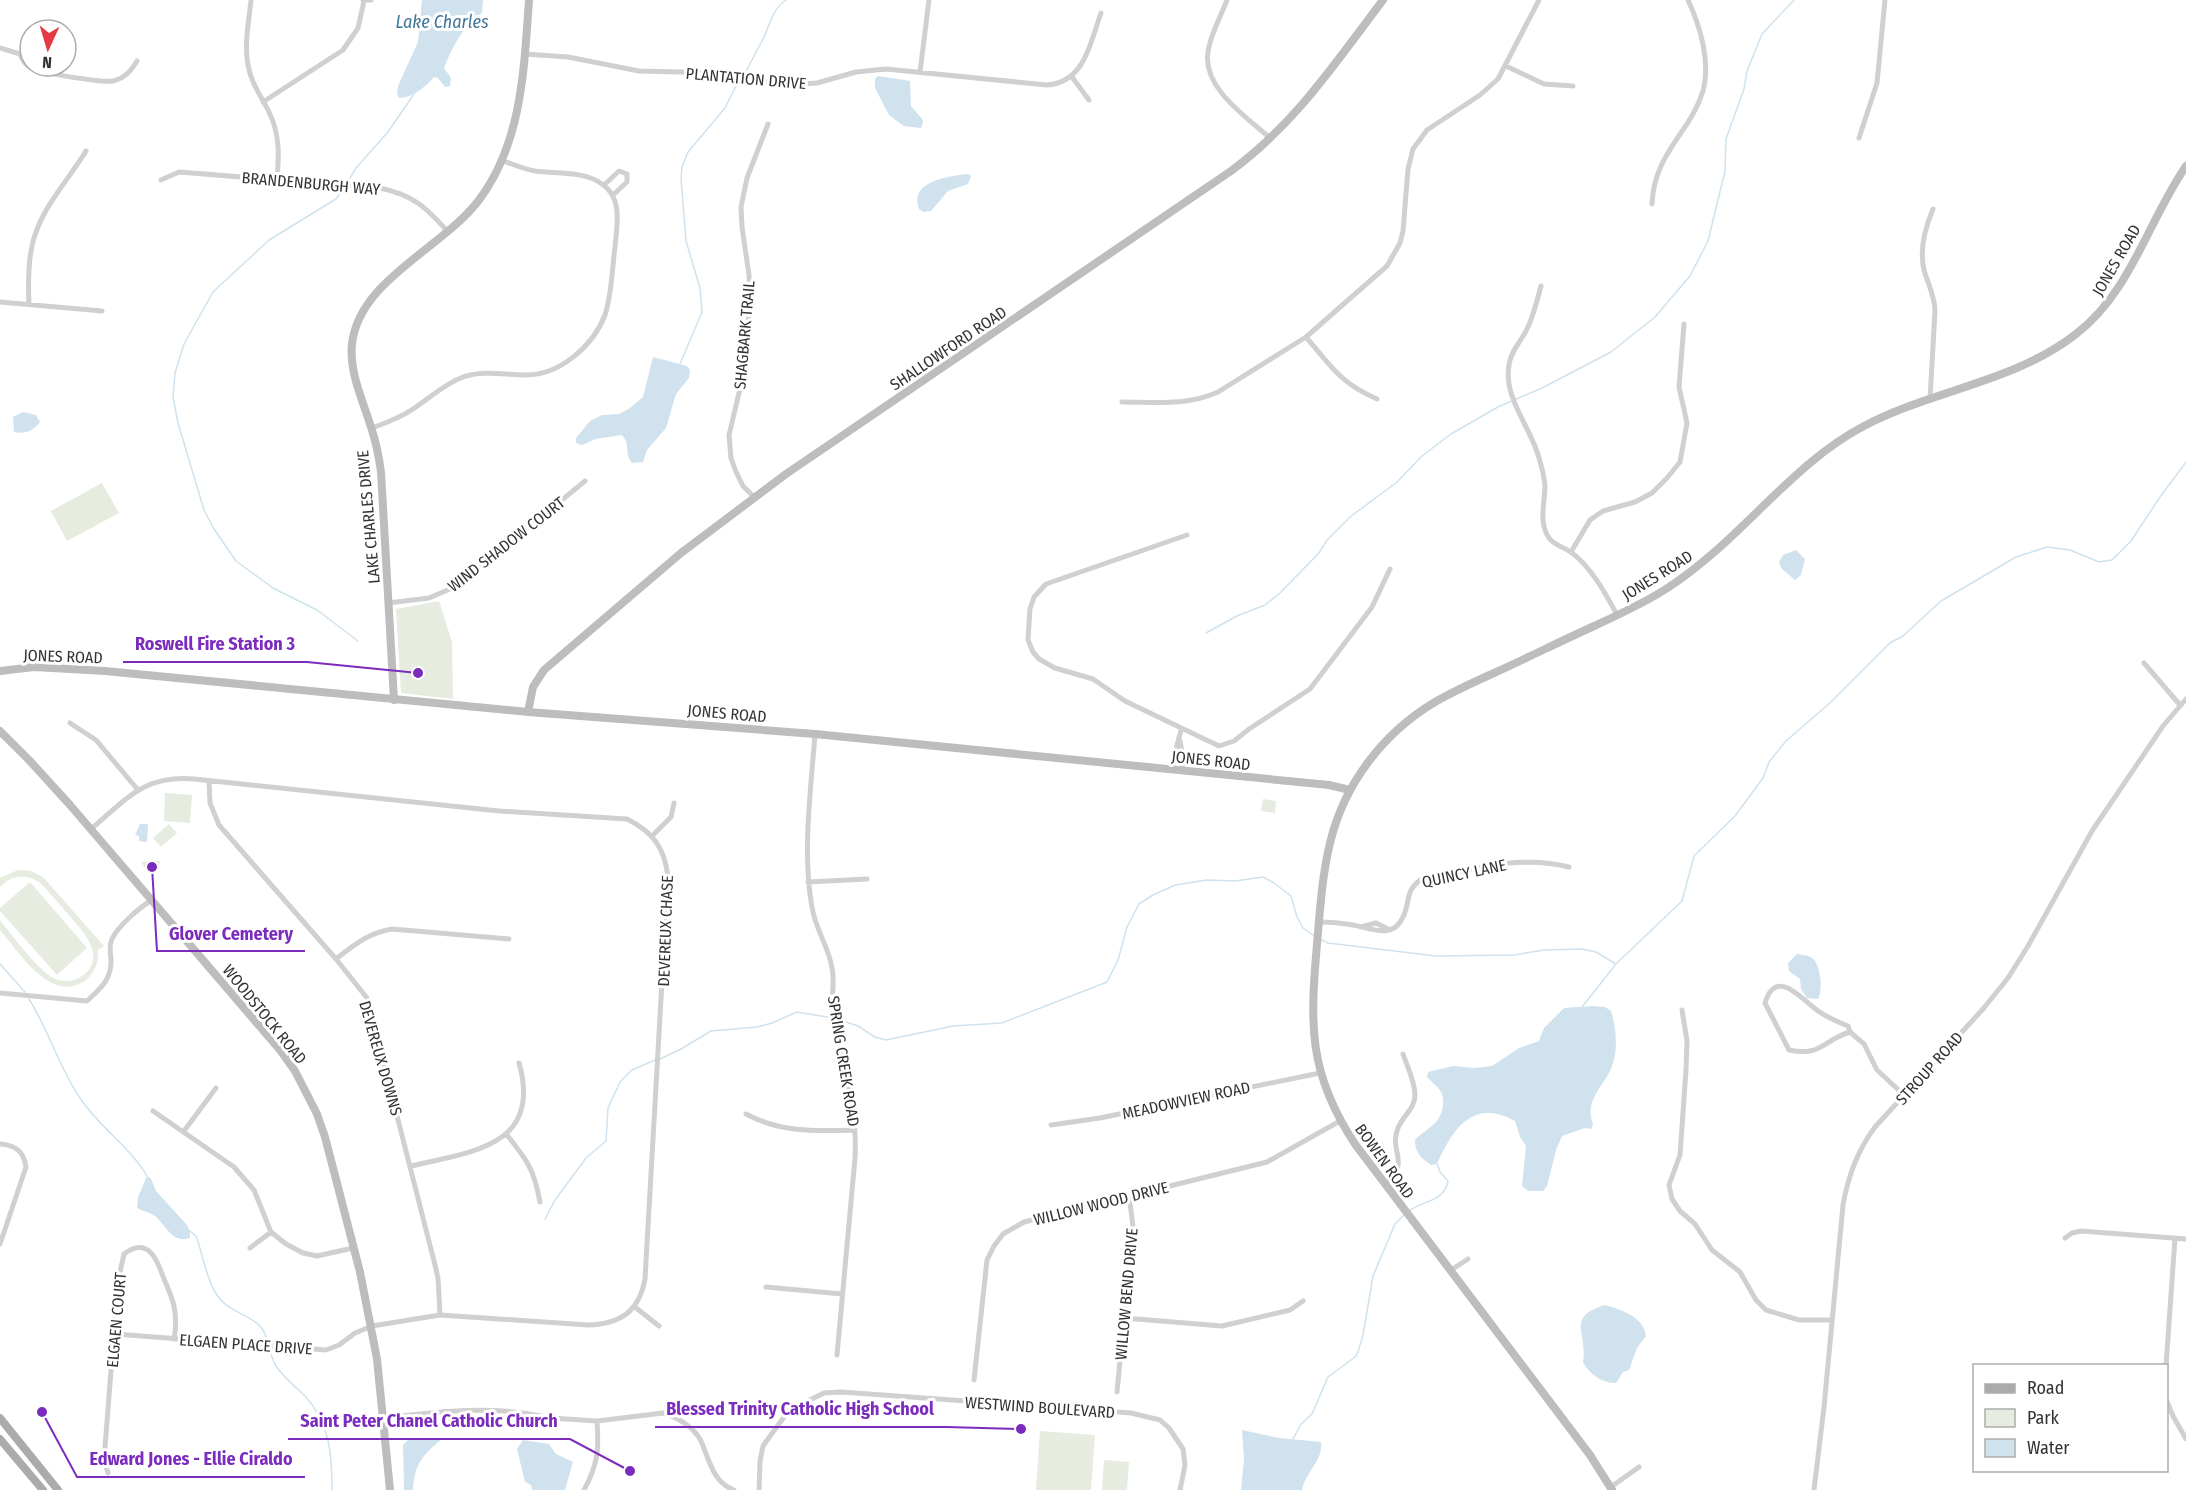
<svg xmlns="http://www.w3.org/2000/svg" width="2186" height="1490" viewBox="0 0 2186 1490" font-family="'Fira Sans Condensed',sans-serif">
<style>
.green{fill:#e6ecdf}
.water{fill:#cfe2ee}
.lines{fill:none;stroke-linecap:round;stroke-linejoin:round}
.stream{stroke:#cfe2ee;stroke-width:1.5}
.street{stroke:#d0d0d0;stroke-width:5}
.secondary{stroke:#bdbdbd;stroke-width:8}
.primary{stroke:#ababab;stroke-width:8}
.labels{text-anchor:middle;stroke-width:6;stroke-linejoin:round;paint-order:stroke}
.street-label{font-size:16px;fill:#333;stroke:#fff}
.water-label{font-size:18px;font-style:italic;fill:#3f7597;stroke:#fff}
.leader{fill:none;stroke:#7b2cbf;stroke-width:2}
.callout-dot{fill:#7b2cbf;stroke:#fff;stroke-width:2}
.callout-label{font-size:18px;text-anchor:middle;font-weight:bold;fill:#7b2cbf;stroke:#fff;stroke-width:6;stroke-linejoin:round;paint-order:stroke}
</style>
<rect width="100%" height="100%" fill="#fff"/>
<!-- green -->
<path class="green" d="M102,483L119,513L67,541L51,511Z
M439,601L452,642L453,699L401,693L396,609Z
M165,793L192,795L190,823L164,821Z
M1263,799L1276,801L1275,813L1261,811Z
M169,824L177,833L161,847L153,838Z
M160,861L158,871H147L141,862Z
M18,870L31,871L43,877L104,946L98,950C99,963 94,975 83,982C49,1002 19,952 0,930V920C11,934 39,971 53,978C61,982 71,982 79,978C111,959 82,930 67,913C58,903 49,891 39,882C25,873 11,875 0,887V878Z
M30,882L87,948L57,975L0,911V908Z
M1040,1431L1095,1435L1091,1490H1036Z
M1104,1460L1129,1462L1127,1490H1102Z"/>
<!-- water -->
<path class="water" d="M422,0H483L482,13C463,25 452,48 444,68L451,78L450,86L445,87L438,78L434,77C426,87 411,98 399,98L397,94L398,86L418,42Z
M878,76L910,81L911,106L923,120L922,127L920,128L904,126L889,115L875,88V79Z
M968,174L971,176L968,184L948,191L931,211L923,212L919,209C908,181 950,176 968,174Z
M653,357L687,366L690,370L689,378L676,394L666,428L647,450L643,462L632,463C624,454 631,442 621,435L596,439L582,445L576,443V438L590,421L602,415L619,414L630,408L643,397Z
M23,412L36,415L40,422C32,432 25,434 14,432L13,417Z
M1796,550L1805,559L1801,575L1795,580L1782,569L1779,562L1783,555Z
M140,824H148L147,842L139,841V836L135,835Z
M1797,954C1802,955 1808,955 1812,958C1821,964 1823,991 1818,999L1807,998L1801,989L1800,979L1789,971L1788,963Z
M1593,1006L1605,1007L1611,1011C1616,1025 1618,1049 1613,1063C1607,1085 1583,1098 1593,1124L1591,1129L1585,1128L1562,1136L1556,1150L1547,1186L1543,1191H1528L1522,1186L1526,1146L1520,1137L1515,1121C1472,1098 1453,1129 1437,1164L1431,1165C1421,1158 1415,1153 1415,1140C1421,1133 1428,1130 1434,1124C1442,1117 1446,1101 1441,1092C1438,1087 1431,1081 1427,1077L1428,1072L1453,1066L1474,1068L1492,1066L1519,1048L1539,1041L1544,1028L1564,1008Z
M147,1176L151,1179L156,1191L187,1225L190,1231V1238C172,1244 166,1225 155,1216C149,1212 143,1211 137,1208L138,1197Z
M1605,1305C1622,1310 1644,1317 1646,1336L1637,1348L1629,1370L1623,1372L1616,1383C1602,1383 1590,1375 1583,1362C1588,1333 1565,1317 1605,1305Z
M1242,1430L1279,1438L1321,1442C1324,1459 1305,1473 1302,1490H1241L1244,1459Z
M426,1438L442,1439C423,1454 414,1465 413,1490H404L403,1445L409,1439Z
M523,1440L549,1444L556,1454L573,1462L565,1490H532L531,1485L525,1482L517,1449Z"/>
<g class="lines">
<!-- stream -->
<path class="stream" d="M744,75C750,64 756,52 762,41C770,26 771,10 786,0
M347,183L356,168L388,132L414,94
M345,187L336,199L269,240L213,292L184,344L175,373L173,397L178,423L204,510L214,529L236,561L273,588L317,610L358,641
M680,364L702,312L700,288L686,241L681,178L682,167L688,152L725,108L736,86L742,79
M1206,633L1237,616L1265,605L1280,593L1319,553L1327,540L1350,517L1397,482L1422,456L1451,434L1498,407L1542,388L1611,352L1655,317L1690,276L1708,241L1725,171L1726,139L1744,89L1747,71L1762,34L1794,0
M1320,939L1328,943L1436,956L1514,955L1544,950L1582,949L1596,952L1616,964
M0,964L25,992
M29,999C49,1031 59,1067 80,1098C99,1127 130,1147 147,1176
M1582,1007L1616,964L1682,901L1694,856L1735,816L1763,778L1769,762L1786,741L1831,702L1890,643L1903,636L1941,601L2016,557L2047,547L2070,550L2099,562L2112,560L2131,541L2160,497L2186,462
M837,1019L858,1026L875,1037L886,1040L953,1026L1002,1023L1107,982L1118,960L1127,927L1139,904L1153,895L1175,885L1207,880L1235,881L1263,877L1274,883L1291,896L1297,917L1303,928L1316,937
M660,1059L681,1049L711,1031L757,1027L772,1023L797,1012L833,1018
M1409,1211C1424,1200 1444,1202 1448,1181L1440,1172L1437,1164
M545,1219L555,1200L586,1158L606,1141L608,1108L620,1082L632,1070L655,1060
M190,1231L196,1236C203,1254 205,1275 215,1292C226,1311 244,1312 259,1325C269,1334 268,1354 276,1366C284,1378 295,1386 305,1396C330,1423 332,1455 332,1490
M1293,1439L1301,1424L1312,1414L1328,1377L1355,1357L1358,1352L1363,1335L1373,1276L1395,1224L1405,1214"/>
<!-- street -->
<path class="street" d="M251,0C249,21 244,44 248,65C251,83 261,96 269,112C280,134 279,156 277,180
M363,0H371
M1227,0C1221,16 1210,35 1208,52C1202,88 1247,117 1271,139
M0,48L20,54C22,60 25,65 31,68C39,73 104,83 113,81C125,78 131,71 137,61
M525,54L568,57L639,71L721,73L785,85L817,83L856,72L886,69L1047,85C1085,82 1090,43 1101,13
M1506,66L1544,84L1573,86
M920,72L929,0
M1072,77L1089,100
M263,102L343,50L358,28L364,1
M1859,138L1877,83L1885,0
M161,180L179,172L380,188C413,195 426,207 448,232
M604,185L619,171L627,174V182L613,195
M1652,204C1654,153 1690,133 1703,91C1711,62 1700,26 1688,0
M1541,286C1537,300 1534,315 1527,329C1521,342 1511,350 1509,365C1503,398 1531,427 1539,458C1542,467 1544,476 1545,485C1545,503 1538,522 1549,538C1555,546 1565,547 1572,553C1591,567 1606,594 1617,615
M0,302L102,311
M29,304C28,283 28,255 35,235C45,204 69,179 86,151
M1306,337C1331,366 1340,383 1377,399
M1930,399L1935,311C1935,297 1928,284 1924,270C1919,249 1925,228 1933,209
M1122,402C1155,402 1187,406 1218,392L1306,337L1387,266L1400,243L1403,231L1408,169L1413,149L1427,130L1480,95L1498,79L1539,0
M372,428C386,423 400,418 413,409C430,398 444,384 463,377C484,370 504,375 526,375C560,375 593,346 605,315C612,293 612,269 615,247C617,225 623,198 602,184C585,171 556,174 535,171C523,169 512,164 501,160
M754,497L743,486L736,472L731,458L729,435L743,376L750,304L749,275L742,227L741,207L747,178L768,124
M1187,535L1046,584L1034,597L1030,609L1028,640L1033,652L1039,659L1055,668L1093,679L1125,701L1219,746L1234,741L1249,729L1310,689L1372,607L1390,569
M1571,552L1590,520L1603,511L1635,502L1652,493L1667,478L1680,462L1687,423L1679,387L1684,324
M388,603L429,598L457,586L585,481
M2144,663L2180,705
M70,723L96,740L138,790
M815,734C811,788 802,854 812,907C815,929 829,947 832,968C835,981 831,995 833,1009C840,1059 858,1106 855,1158L837,1355
M1180,741L1183,758L1182,771
M1173,770L1174,757L1181,730
M209,781L210,803L219,825L336,959L367,998L434,1261L438,1278L440,1315
M91,829C127,799 143,775 194,779L499,811L627,819C653,832 664,847 668,876L645,1279C639,1312 620,1324 588,1325L440,1315L372,1326L355,1333L339,1345L326,1350L115,1334
M652,836L671,817L674,803
M808,882L867,879
M1319,922C1330,922 1341,923 1353,925C1370,928 1393,940 1403,917C1411,901 1404,893 1420,880C1469,870 1520,854 1569,867
M1361,927L1376,923L1390,930
M336,959C354,945 368,933 392,929L509,939
M0,993L87,1001C102,987 112,979 111,958C110,952 109,945 112,939C118,926 140,907 152,900
M1682,1010L1687,1041L1686,1070L1680,1155L1669,1185L1672,1199L1680,1211L1695,1224L1712,1250L1740,1272L1756,1300L1766,1310L1799,1320H1832
M1850,1032C1823,1040 1821,1057 1789,1050L1765,1003C1776,966 1802,1000 1818,1011C1827,1017 1838,1022 1848,1026L1850,1032L1864,1044L1877,1070L1904,1095
M153,1111L234,1167L254,1190L271,1232L286,1244L303,1253L317,1256L353,1248
M746,1114C781,1133 817,1131 855,1130
M1051,1125L1100,1118L1320,1073
M184,1131L216,1088
M507,1135C527,1160 534,1169 540,1202
M0,1144C15,1145 24,1151 26,1167L0,1244
M411,1166C470,1152 543,1147 519,1063
M1385,1184C1412,1161 1388,1152 1398,1128C1403,1116 1415,1108 1415,1095C1415,1082 1407,1066 1403,1054
M2065,1238L2072,1233L2081,1231L2186,1239
M250,1248L271,1232
M1451,1270L1468,1259
M766,1287L842,1294
M635,1307L659,1326
M1124,1318L1222,1326L1290,1310L1303,1301
M2166,1366L2175,1238
M974,1380L987,1260L994,1246L1003,1234L1024,1222L1267,1162L1340,1121
M1117,1392L1133,1226L1129,1196
M2166,1399L2173,1416L2186,1439
M385,1424L395,1426L490,1418H551L597,1421L663,1413C677,1417 694,1427 701,1441C709,1459 713,1483 734,1490
M390,1424L393,1417C442,1411 492,1406 541,1416
M108,1473L104,1460L118,1281L124,1254C148,1236 157,1259 164,1279C168,1288 172,1297 174,1306C176,1316 176,1329 174,1339
M1611,1487L1639,1467
M584,1490C598,1464 599,1450 597,1421
M759,1490L760,1461L763,1446L789,1410L824,1393L841,1392L1131,1413L1160,1420L1169,1428L1183,1449L1185,1465L1180,1490
M1814,1490L1824,1407L1843,1205C1848,1176 1857,1151 1875,1127L1983,1009L2008,978L2028,946L2092,831L2163,726L2186,699"/>
<!-- secondary -->
<path class="secondary" d="M0,671L34,667L105,671L528,712L815,734L1329,785L1350,790
M394,700L381,472C379,457 376,442 371,427C363,401 349,372 352,344C359,280 442,249 479,200C522,143 524,69 529,0
M528,712L533,687L544,670L681,553L786,474L1231,171C1295,124 1336,62 1383,0
M0,731L30,761L70,805L280,1050L295,1071L317,1114L325,1137L360,1272L377,1359L390,1490
M1612,1490L1590,1455L1355,1144C1308,1073 1310,1025 1317,944C1320,910 1322,876 1330,843C1344,784 1383,733 1435,702C1454,691 1474,682 1494,673C1527,658 1559,642 1592,627C1618,615 1645,603 1669,587C1740,541 1791,464 1864,426C1932,390 2015,382 2076,334C2131,292 2148,221 2186,166"/>
<!-- primary -->
<path class="primary" d="M0,1418L58,1490
M0,1439L43,1490"/>
</g>
<g class="labels">
<!-- street labels -->
<g class="street-label">
<text transform="translate(746 78) rotate(5)" y="6">PLANTATION DRIVE</text>
<text transform="translate(311 183) rotate(5)" y="6">BRANDENBURGH WAY</text>
<text transform="translate(2116 260) rotate(-60)" y="6">JONES ROAD</text>
<text transform="translate(744 335) rotate(-85)" y="6">SHAGBARK TRAIL</text>
<text transform="translate(948 348) rotate(-34)" y="6">SHALLOWFORD ROAD</text>
<text transform="translate(368 517) rotate(-95)" y="6">LAKE CHARLES DRIVE</text>
<text transform="translate(506 544) rotate(-38)" y="6">WIND SHADOW COURT</text>
<text transform="translate(1657 575) rotate(-32)" y="6">JONES ROAD</text>
<text transform="translate(63 656) rotate(2)" y="6">JONES ROAD</text>
<text transform="translate(727 713) rotate(5)" y="6">JONES ROAD</text>
<text transform="translate(1211 760) rotate(6)" y="6">JONES ROAD</text>
<text transform="translate(1464 873) rotate(-12)" y="6">QUINCY LANE</text>
<text transform="translate(665 931) rotate(-88)" y="6">DEVEREUX CHASE</text>
<text transform="translate(265 1014) rotate(51)" y="6">WOODSTOCK ROAD</text>
<text transform="translate(381 1058) rotate(74)" y="6">DEVEREUX DOWNS</text>
<text transform="translate(844 1061) rotate(81)" y="6">SPRING CREEK ROAD</text>
<text transform="translate(1929 1068) rotate(-48)" y="6">STROUP ROAD</text>
<text transform="translate(1186 1100) rotate(-12)" y="6">MEADOWVIEW ROAD</text>
<text transform="translate(1385 1161) rotate(54)" y="6">BOWEN ROAD</text>
<text transform="translate(1101 1203) rotate(-14)" y="6">WILLOW WOOD DRIVE</text>
<text transform="translate(1126 1294) rotate(-85)" y="6">WILLOW BEND DRIVE</text>
<text transform="translate(116 1320) rotate(-85)" y="6">ELGAEN COURT</text>
<text transform="translate(246 1344) rotate(4)" y="6">ELGAEN PLACE DRIVE</text>
<text transform="translate(1040 1407) rotate(4)" y="6">WESTWIND BOULEVARD</text>
</g>
<!-- water labels -->
<g class="water-label">
<text x="442" y="28">Lake Charles</text>
</g>
</g>
<!-- callouts -->
<path class="leader" d="M418 673L307 662H123M152 867L157 951H305M1021 1429L946 1427H655M630 1471L570 1439H288M42 1412L77 1477H305"/>
<g class="callout-dot">
<circle cx="418" cy="673" r="6"/>
<circle cx="152" cy="867" r="6"/>
<circle cx="1021" cy="1429" r="6"/>
<circle cx="630" cy="1471" r="6"/>
<circle cx="42" cy="1412" r="6"/>
</g>
<g class="callout-label">
<text x="215" y="650">Roswell Fire Station 3</text>
<text x="231" y="940">Glover Cemetery</text>
<text x="800" y="1415">Blessed Trinity Catholic High School</text>
<text x="429" y="1427">Saint Peter Chanel Catholic Church</text>
<text x="191" y="1465">Edward Jones - Ellie Ciraldo</text>
</g>
<!-- legend -->
<rect x="1973" y="1364" width="195" height="108" fill="#ffffff" stroke="#adadad" stroke-width="1.5"/>
<rect x="1985" y="1384" width="30" height="9" fill="#ababab" stroke="#adadad" stroke-width="1.5"/>
<text x="2027" y="1394" font-size="18" fill="#333333">Road</text>
<rect x="1985" y="1409" width="30" height="18" fill="#e6ecdf" stroke="#adadad" stroke-width="1.5"/>
<text x="2027" y="1424" font-size="18" fill="#333333">Park</text>
<rect x="1985" y="1439" width="30" height="18" fill="#cfe2ee" stroke="#adadad" stroke-width="1.5"/>
<text x="2027" y="1454" font-size="18" fill="#333333">Water</text>
<!-- north arrow -->
<g transform="translate(48 48) rotate(184)"><circle r="28" fill="#ffffff" stroke="#adadad" stroke-width="1.5"/>
<path d="M0-4.5L10 22L0 15L-10 22Z" fill="#e63946"/>
<text y="-9" font-size="16" font-weight="bold" text-anchor="middle" fill="#333333">N</text>
</g>
</svg>
